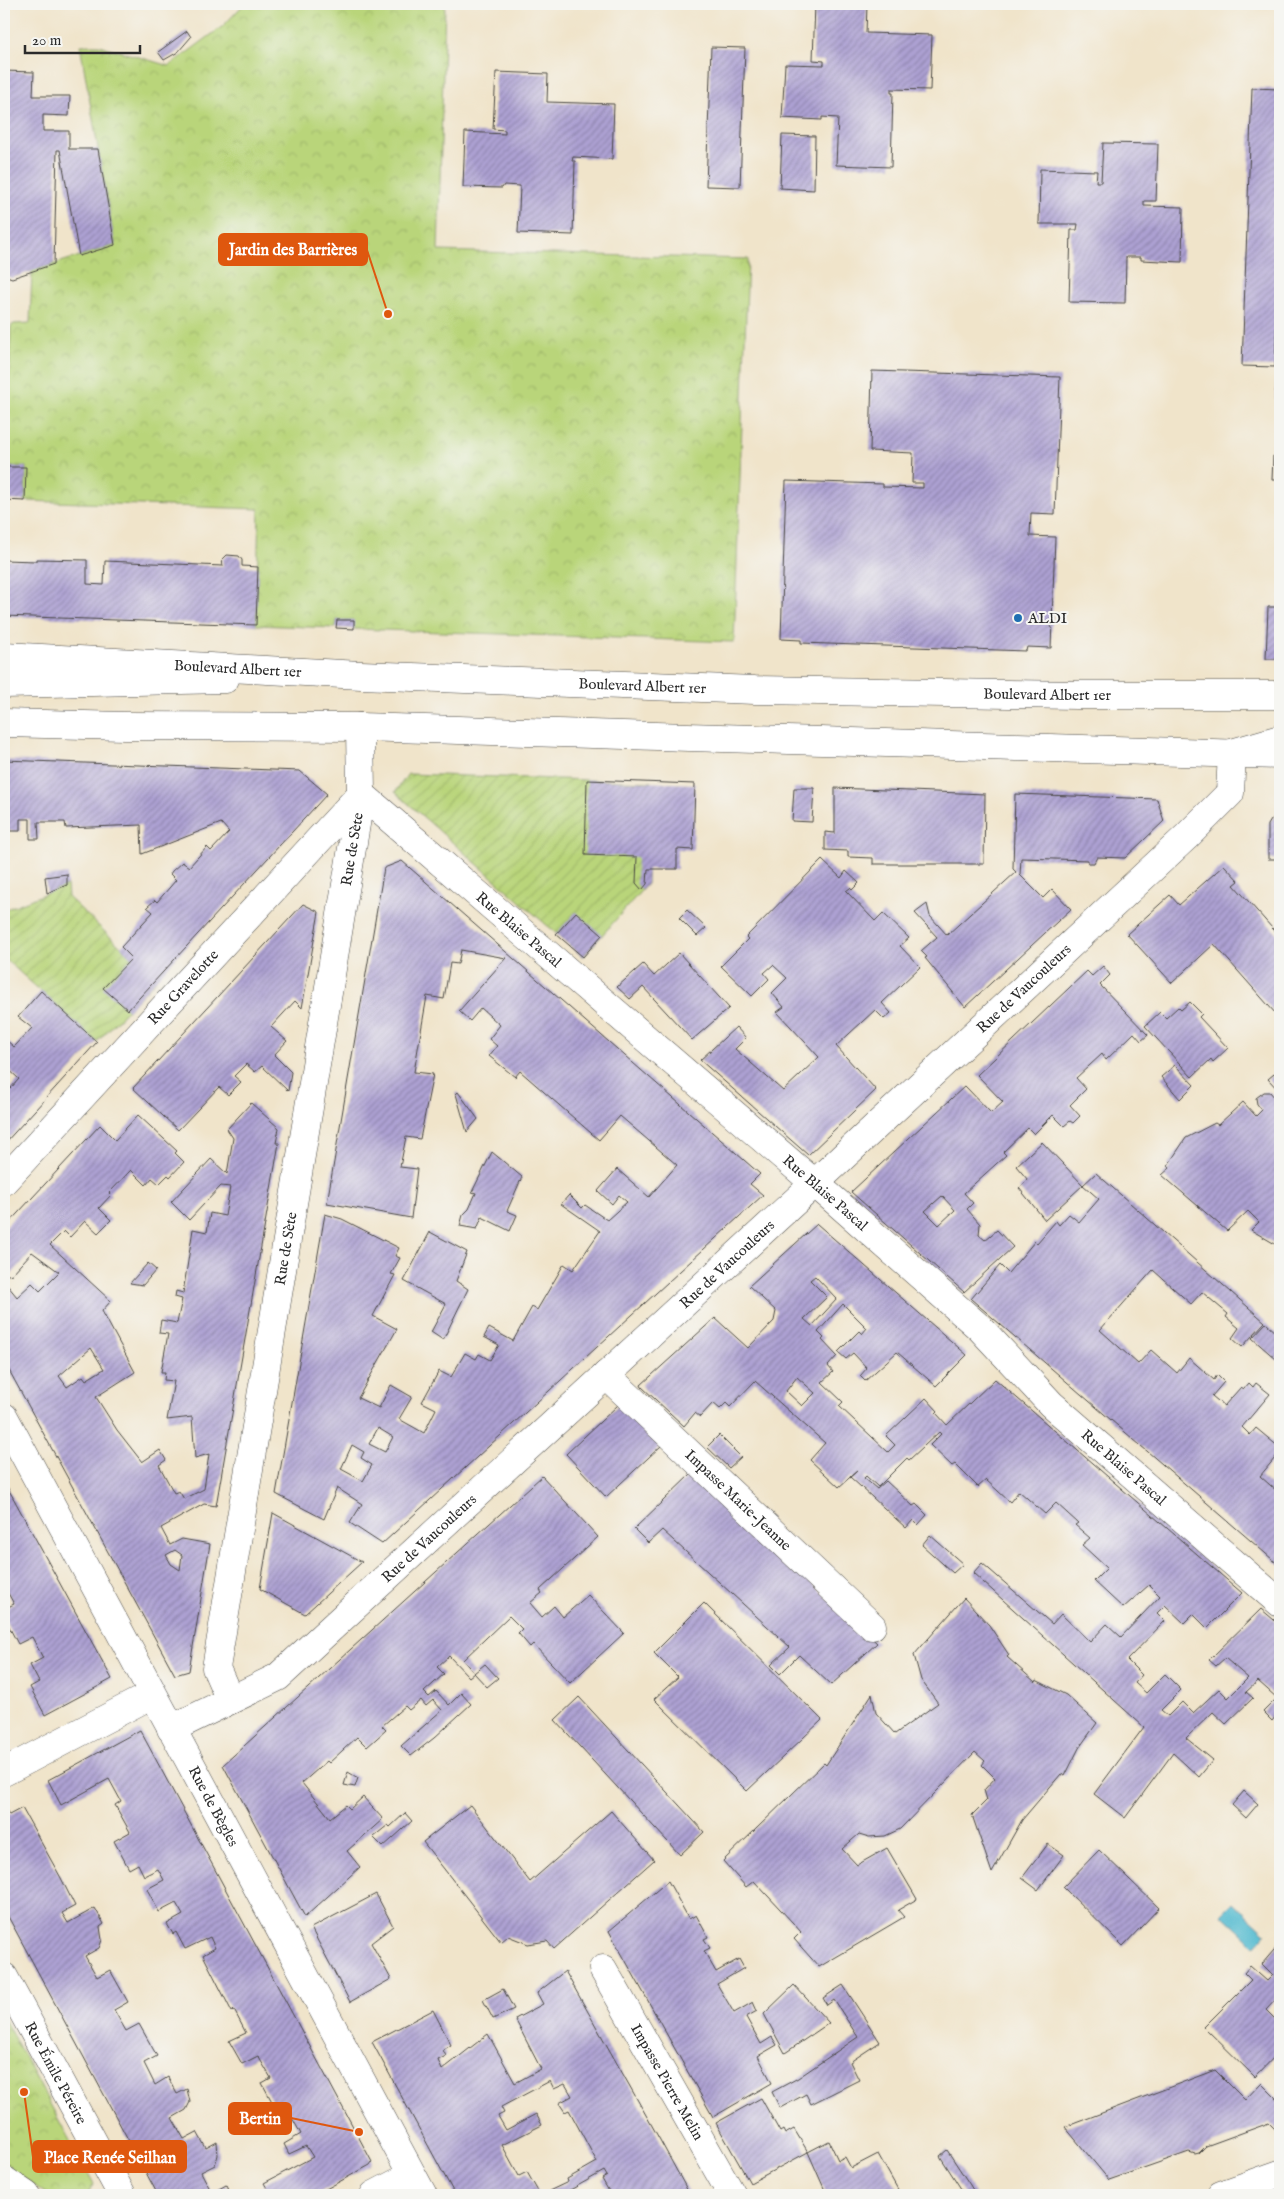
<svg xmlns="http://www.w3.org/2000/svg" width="1284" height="2199" viewBox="0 0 1284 2199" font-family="'IM FELL English',serif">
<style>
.park{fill:url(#park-crowns);stroke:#728052}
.garden{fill:url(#garden-furrows);stroke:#728052}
.water{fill:#51bacf;stroke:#3e727d}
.building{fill:url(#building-hatch);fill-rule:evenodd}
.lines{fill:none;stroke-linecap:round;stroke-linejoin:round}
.street-casing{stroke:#494743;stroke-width:29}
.secondary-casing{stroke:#494743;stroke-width:29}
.primary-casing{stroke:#494743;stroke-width:29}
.street{stroke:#fff;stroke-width:28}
.secondary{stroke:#fff;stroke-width:28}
.primary{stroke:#fff;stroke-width:28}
.poi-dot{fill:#1f6fb2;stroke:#f6f6f2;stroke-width:2}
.labels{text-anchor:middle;stroke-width:4;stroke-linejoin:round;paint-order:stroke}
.poi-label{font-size:15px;fill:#2b2b2b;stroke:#f6f6f2;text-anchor:start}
.street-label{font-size:15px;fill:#2b2b2b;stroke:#f6f6f2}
.leader{fill:none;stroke:#df570e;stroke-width:2}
.callout-dot{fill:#df570e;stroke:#f6f6f2;stroke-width:2}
.callout{fill:#df570e;stroke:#df570e;stroke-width:2}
.callout-label{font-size:16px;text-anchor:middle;font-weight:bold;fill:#fff}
</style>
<defs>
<pattern id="park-crowns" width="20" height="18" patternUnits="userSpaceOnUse" patternTransform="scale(1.25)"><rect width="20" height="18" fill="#b9d57a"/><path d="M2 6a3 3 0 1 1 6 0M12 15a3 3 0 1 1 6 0" fill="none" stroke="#9fb76a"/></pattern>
<pattern id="garden-furrows" width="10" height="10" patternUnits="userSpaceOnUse" patternTransform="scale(1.25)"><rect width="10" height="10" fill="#b9d57a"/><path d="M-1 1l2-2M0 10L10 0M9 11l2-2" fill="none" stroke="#9fb76a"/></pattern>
<pattern id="building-hatch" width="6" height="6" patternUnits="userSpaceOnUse" patternTransform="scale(1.25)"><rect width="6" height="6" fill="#ada1d3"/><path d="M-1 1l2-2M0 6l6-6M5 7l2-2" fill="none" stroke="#8d83ab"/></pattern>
</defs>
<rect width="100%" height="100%" fill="#f6f6f2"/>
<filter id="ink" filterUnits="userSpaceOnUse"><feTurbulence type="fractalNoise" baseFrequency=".02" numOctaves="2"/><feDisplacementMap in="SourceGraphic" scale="10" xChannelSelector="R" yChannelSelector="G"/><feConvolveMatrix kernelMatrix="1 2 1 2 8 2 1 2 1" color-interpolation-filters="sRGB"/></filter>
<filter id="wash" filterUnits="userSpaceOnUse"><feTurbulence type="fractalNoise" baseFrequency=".0096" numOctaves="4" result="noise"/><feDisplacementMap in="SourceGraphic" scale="20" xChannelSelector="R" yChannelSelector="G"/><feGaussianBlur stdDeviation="1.12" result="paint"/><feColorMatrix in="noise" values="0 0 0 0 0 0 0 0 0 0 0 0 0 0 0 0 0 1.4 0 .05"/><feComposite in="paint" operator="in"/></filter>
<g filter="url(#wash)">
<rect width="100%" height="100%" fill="#f0e4ca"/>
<!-- park -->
<path class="park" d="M244,4H445L438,251L748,259L734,642L354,629L353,620H337L336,628L256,625L259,509L25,501L26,467H6L11,326L14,324L30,323L32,271L115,245L80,45H99L169,66L223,26Z
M4,2019L94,2185L86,2195H48L4,2165Z"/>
<!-- garden -->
<path class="garden" d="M408,774L651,782L647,884L583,957L395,792Z
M67,885L68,897L156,980L97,1042L4,958V910Z"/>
<!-- water -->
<path class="water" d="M1233,1902L1266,1933L1255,1946L1221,1914Z"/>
<g id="blocks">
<!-- building -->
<path class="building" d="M815,4L867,5L866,33L932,35L930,90L891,89V93H893L891,167L836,165L838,118L822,117V120L782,118L785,64L824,65V61L813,60Z
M187,31L191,37L178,52L164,60L158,52Z
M711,47L745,48L740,187L706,186Z
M4,71L34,72L33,96H70L69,116L43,115V131H69V149H98L115,245L79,256L60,150H57L54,264L12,278L4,275Z
M496,72L548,74L547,102L614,104L612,159L573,157L572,161H575L573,235L518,233L520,186L504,185L502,188L463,187L465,132L505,134V130L493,129Z
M1252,88L1280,89V225L1275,367L1242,366Z
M782,135L815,136L814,190L780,188Z
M1103,143L1158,144L1156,201H1144V206L1183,207L1182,262L1141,260V257H1126L1125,303L1069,302L1071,230H1077L1078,224H1039L1040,169L1097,171L1096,182H1101Z
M872,371L1060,377L1055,514L1031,513L1030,536L1055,537L1051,648L1027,647L1026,651L801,643V640L781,639L786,481L883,484V487L923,488V483H912L913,453L870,451Z
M1276,376H1280V400H1275Z
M1273,456L1280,457V480H1272Z
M4,467H26L25,501L4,500Z
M227,555L239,556L242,560V566L258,567L256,625L4,616V560L36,561V559L87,560V584L104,585L105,561L223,566L222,560Z
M1268,607H1280V659H1266Z
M337,620H354V629L336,628Z
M4,760L300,771L327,794L128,1010L103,988L132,958L121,947L153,912L147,907L155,900L157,902L176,880L170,874L172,871L182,862L189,867L207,847L211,851L229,832L221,823L142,854L141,825L66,828L65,822H38L39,839H30V819H20V831H4Z
M587,780L695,784L693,850L677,849V869H648L647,884L642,890L636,883L637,857L585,855Z
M794,788H814L812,822L792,821Z
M835,788L985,794L984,864H873V858L848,857V851L825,850V832L835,833Z
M1015,794L1157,799L1164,821L1125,858L1097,857L1094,863H1088V860L1021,858L1020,875L1043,898L1052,889L1071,909L965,1007L925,958L927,957L921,951L937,937L915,913L927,904L930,916L947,935L1016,872L1013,869Z
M1280,813V859H1268V825L1271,820Z
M822,860L841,878L846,871L859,883L852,890L850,888L846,891L875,921L883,913L909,938L900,946L920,967L882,1003L891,1013L884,1019L875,1010L836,1046L876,1090L808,1155L700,1060L736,1027L746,1038L735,1049L783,1091L819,1057L777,1012L784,1007L772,993L787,978L773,965L764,973L769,979L752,996L721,966L748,939L746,937Z
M402,861L760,1174L750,1184L763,1195L382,1544L350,1523L362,1504L337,1488L324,1519L276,1494L325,1214L342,1219L399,1248L395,1256L400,1258L391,1274L395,1275L373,1316L397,1329L358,1398L379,1408L391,1385L412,1397L399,1419L424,1433L436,1409L422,1402L439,1371L451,1377L465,1353L476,1359L479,1354L490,1360L499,1345L484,1337L489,1328L513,1341L532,1307L537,1310L564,1264L573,1270L600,1231L561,1204L569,1195L582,1208L585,1205L607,1220L627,1202L619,1195L612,1204L598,1191L617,1169L649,1197L677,1165L620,1116L599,1140L520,1071L515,1077L489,1056L497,1046L489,1039L500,1025L481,1008L470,1021L459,1011L506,958L461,950L458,964L450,963L444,999L427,996L414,1072L433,1074L420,1139L406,1137L400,1167L417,1169L411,1218L327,1203L384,868ZM378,1428L393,1437L385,1452L369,1444ZM352,1445L364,1452L361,1458L372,1465L363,1481L341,1469Z
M1224,865L1239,881L1234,885L1280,937V1010L1276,1014L1214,944L1172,983L1127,934L1170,895L1179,905Z
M67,874V885L47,893L45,877Z
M303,904L319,912L302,1008L295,1001L271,1027L287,1041L274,1055L291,1072L288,1091L262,1066L255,1072L246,1064L234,1076L241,1082L228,1095L219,1087L178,1130L133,1088Z
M687,910L706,928L697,936L679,918Z
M576,912L602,935L583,957L556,934Z
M679,953L729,1008L692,1040L643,987L630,999L617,987L643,964L654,976Z
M1103,966L1110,975L1100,985L1148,1035L1141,1041L1134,1033L1106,1060L1102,1054L1076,1078L1086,1089L1070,1105L1080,1116L1073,1123L1070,1121L1064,1126L1053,1115L1034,1134L1028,1128L1003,1152L1006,1155L964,1193L973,1203L967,1209L980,1224L979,1235L985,1240L997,1230L1013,1247L964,1292L851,1192L965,1086L991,1113L1003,1102L977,1075L1087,971L1092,976ZM942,1196L955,1210L939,1225L925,1211Z
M41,991L97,1042L4,1144V1084L10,1089L19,1079L4,1065V1038L14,1047L32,1028L18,1017Z
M1190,1002L1202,1014L1199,1017L1228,1048L1213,1062L1211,1059L1192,1077L1145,1026L1160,1012L1166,1018L1178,1007L1181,1010Z
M1175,1065L1194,1085L1180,1099L1161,1077Z
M1280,1069V1092L1268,1079Z
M458,1092L478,1119L467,1132L456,1094Z
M1264,1092H1270L1275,1098L1280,1093V1244L1278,1241L1275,1244L1251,1230L1259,1222L1248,1211L1227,1231L1162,1175L1170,1168L1168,1165L1186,1138L1215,1123L1218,1125L1243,1102L1256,1116L1262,1110L1257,1104L1256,1098Z
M251,1103L279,1128L276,1143H279L216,1506L204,1504L161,1528L170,1545L182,1539L210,1544L189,1671L175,1675L4,1361V1281L17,1297L32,1283L40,1291L59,1272L32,1252L12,1274L4,1276V1228L100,1125L115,1140L138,1115L177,1151L175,1153L184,1162L170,1177L168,1175L159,1184L152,1178L146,1185L131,1170L109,1193L111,1195L99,1208L111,1220L98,1233L85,1221L70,1237L64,1231L50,1245L111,1301L102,1311L135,1372L96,1397L117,1430L142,1462L160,1450L166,1460L159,1465L174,1493L179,1491L184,1499L204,1489L209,1454L195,1458L192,1417L167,1420L174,1381L164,1380L165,1372H161L168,1334L159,1333L161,1320L177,1323L182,1299L175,1297L176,1291L183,1293L193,1229L207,1232L210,1213L225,1216L230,1187L221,1186L189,1220L171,1202L211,1159L227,1174L233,1138L227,1129ZM91,1348L104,1369L86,1380L83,1376L67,1387L59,1376ZM175,1550L182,1555L180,1570L171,1564L166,1555Z
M1042,1142L1083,1185L1045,1220L1019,1188L1028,1180L1016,1166Z
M492,1152L522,1177L507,1211L517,1215L510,1231L482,1217L477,1229L460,1226L463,1215L469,1209L476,1193L472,1192Z
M1096,1173L1265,1322L1242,1347L1232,1338L1239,1328L1226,1317L1228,1314L1202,1292L1191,1304L1153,1270L1100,1330L1138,1364L1151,1350L1177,1373L1189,1358L1214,1380L1217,1375L1224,1382L1212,1396L1224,1406L1241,1387L1244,1389L1249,1383L1253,1387L1256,1383L1270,1394L1242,1427L1250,1435L1256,1428L1280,1448V1452L1260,1476L1280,1494V1566L971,1299L1000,1265L1008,1273L1035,1241L1037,1243L1056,1221L1059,1225L1069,1214L1079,1222L1099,1199L1083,1185Z
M817,1224L967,1355L936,1386L897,1352L865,1381L860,1376L867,1368L853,1353L846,1359L838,1352L859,1331L862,1334L867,1328L843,1304L818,1332L824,1338L822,1340L837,1356L828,1366L833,1372L822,1382L843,1402L839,1406L888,1452L895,1445L886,1436L926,1398L938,1411L936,1413L947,1425L995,1379L1242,1593L1207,1628L1193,1614L1184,1623L1165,1605L1157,1613L1165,1621L1127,1660L1142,1675L1135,1683L1146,1693L1165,1674L1181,1690L1161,1710L1168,1716L1182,1702L1193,1713L1219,1689L1228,1698L1248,1678L1225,1658L1216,1666L1209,1660L1261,1609L1280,1625V1711L1272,1721L1263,1712L1277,1698L1258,1681L1246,1692L1253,1698L1226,1724L1213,1712L1186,1738L1213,1760L1199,1777L1173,1753L1125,1818L1094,1794L1144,1727L973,1573L982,1563L1052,1624L1061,1614L1090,1642L1107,1624L1121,1637L1160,1596L1149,1585L1123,1608L1094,1581L1107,1568L1082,1545L1090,1538L1075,1525L1078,1523L1056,1503L1045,1514L1019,1491L1010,1502L986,1480L978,1487L955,1464L952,1466L930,1445L941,1434L939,1432L909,1460L907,1458L878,1487L866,1476L864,1478L877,1489L886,1481L913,1506L916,1504L927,1515L918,1525L913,1520L906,1528L850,1477L857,1471L839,1487L810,1460L825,1443L755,1381L730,1407L726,1403L720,1409L713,1403L700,1417L695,1413L684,1426L642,1387L641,1385L715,1318L748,1348L774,1321L776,1311L749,1286ZM815,1276L837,1299L812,1326L804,1319L827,1297L810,1280ZM797,1377L815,1393L802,1406L786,1391Z
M430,1232L467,1252L456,1281L468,1289L443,1340L431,1332L446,1304L404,1281Z
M148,1263L156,1270L143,1285L130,1283Z
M1266,1323L1280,1336V1356L1277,1360L1252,1338Z
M618,1405L662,1445L606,1497L566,1454Z
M719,1435L741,1457L729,1468L707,1447Z
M692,1473L877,1643L831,1685L799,1655L780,1674L771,1665L790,1647L662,1530L648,1543L634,1529Z
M542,1476L598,1537L540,1590L542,1593L530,1603L542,1617L554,1606L563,1617L588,1595L624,1633L570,1683L533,1644L530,1647L518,1633L522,1629L509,1616L463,1660L474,1673L469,1677L449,1656L437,1667L444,1674L424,1692L429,1697L436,1691L449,1705L461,1693L471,1704L434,1738L411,1756L401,1746L442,1710L433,1700L426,1706L421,1700L409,1710L405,1706L382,1726L386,1730L367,1747L357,1737L329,1763L327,1761L302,1783L330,1818L346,1805L350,1809L363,1797L383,1819L347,1851L360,1867L305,1917L223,1765Z
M4,1481L112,1679L45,1715L30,1687L39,1682L30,1665L43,1658L32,1637L18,1644L4,1617V1609L14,1604L4,1586Z
M273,1513L362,1562L305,1614L260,1589Z
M930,1535L963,1564L953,1573L922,1545Z
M964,1598L989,1625L1009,1655L1007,1657L1035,1682L1036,1680L1066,1695L1097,1723L1079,1748L1065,1776L1061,1774L1022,1820L992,1873L972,1815L987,1800L984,1790L995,1778L982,1765L985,1761L975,1752L900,1829L885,1836L869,1837L859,1834L842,1849L857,1865L887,1848L917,1899L898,1910L904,1917L819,1967L794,1939L801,1932L793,1923L754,1881L746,1887L723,1861L824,1763L826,1765L872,1694L876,1713L895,1734L938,1703L921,1680L914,1655Z
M704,1603L822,1720L747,1791L654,1699L678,1677L654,1653Z
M485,1664L498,1678L487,1687L474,1673Z
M579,1697L704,1832L680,1855L555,1720Z
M140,1730L372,2162L370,2165L315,2195H271L264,2183L313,2157L306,2146L289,2154L284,2144L301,2134L286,2107L277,2111L262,2083L271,2078L258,2056L242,2064L229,2041L246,2033L234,2010L232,2012L203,1955L215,1948L210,1937L185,1949L176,1932L173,1934L167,1924L183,1915L176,1903L159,1912L147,1889L164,1880L158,1869L144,1876L138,1864L129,1869L114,1841L130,1832L115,1805L121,1801L109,1779L61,1805L48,1780Z
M348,1772L358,1778L355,1787L344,1785Z
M1244,1791L1258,1804L1246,1818L1232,1805Z
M470,1805L530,1882L611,1811L654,1860L554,1949L547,1941L528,1944L508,1936L501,1942L423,1842Z
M4,1806L9,1815L22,1808L61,1878L75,1906L62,1913L68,1923L95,1908L104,1924L100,1927L102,1940L99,1948L85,1956L97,1977L110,1970L128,2002L114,2010L126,2031L139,2024L157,2056L144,2063L155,2085L168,2077L177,2094L187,2089L190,2102L186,2110L172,2118L184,2139L197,2132L206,2148L217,2142L218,2155L215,2165L201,2172L212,2193L226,2185L231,2195H158L4,1909Z
M405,1813L412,1821L383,1847L373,1837L388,1825L390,1827Z
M1048,1844L1064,1855L1038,1890L1022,1878Z
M1099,1850L1159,1908L1123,1946L1063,1887Z
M668,1881L689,1919L696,1915L708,1937L704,1939L710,1948L704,1951L716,1972L739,1959L744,1968L717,1984L734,2013L753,2002L757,2011L746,2017L761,2044L772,2037L777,2045L758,2056L772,2083L713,2117L609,1931Z
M376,1894L393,1926L371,1943L391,1979L350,2002L311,1928Z
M1280,1943V1995L1266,2010L1280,2024V2051L1255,2077L1204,2027L1251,1980L1244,1973L1250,1966L1267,1981L1273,1975L1262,1964Z
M565,1971L660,2140L690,2195H611L602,2179L607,2176L604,2171L572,2189L557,2195H551L549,2191L568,2182L567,2179L597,2162L569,2110L565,2112L559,2103L572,2096L565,2084L554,2089L550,2081L501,2107L504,2113L498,2116L506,2130L536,2114L542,2125L502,2145L519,2176L527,2172L540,2195H455L372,2042L433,2010L451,2045L443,2050L446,2056L438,2060L442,2070L488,2034L515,2083L541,2069L515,2019L543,2004L537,1993Z
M794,1985L829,2023L785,2053L764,2014Z
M843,1985L880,2042L850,2062L859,2080L811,2104L806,2094L780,2108L772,2092L798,2078L858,2037L834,2000L827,2005L823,1998Z
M503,1989L514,2009L493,2019L483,2000Z
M1215,2070L1245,2100L1261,2083L1280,2102V2134L1269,2123L1206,2146L1199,2153L1195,2154L1189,2152L1109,2180L1065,2127Z
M761,2098L780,2132L783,2130L785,2134L794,2129L808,2152L750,2183L716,2123Z
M829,2141L838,2160L845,2157L851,2168L878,2154L901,2195H827L808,2152Z
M947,2150L970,2185L976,2195H965L940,2156Z"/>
</g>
</g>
<g filter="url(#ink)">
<use href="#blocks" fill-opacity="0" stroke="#494743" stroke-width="1"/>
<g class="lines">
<defs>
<g id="street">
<path id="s1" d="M361,794L833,1199L980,1328L1051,1404L1280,1603"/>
<path id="s2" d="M4,1181L361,794"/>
<path id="s3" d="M606,1375L872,1626"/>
<path id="s4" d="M230,1700L216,1668L361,794L360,727"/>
<path id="s5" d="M171,1729L278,1677L814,1184L1187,836L1230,793L1232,753L1280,739"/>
<path d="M4,1772L151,1695"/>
<path id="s6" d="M603,1969L732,2195"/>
<path id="s7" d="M4,1977L122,2195"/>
<path d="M4,2180L26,2195"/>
<path d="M374,2195L412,2175"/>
<path d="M1221,2195L1280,2174"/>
</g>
<g id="secondary">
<path d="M4,684L225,679"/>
<path id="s8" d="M4,1417L423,2195"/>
</g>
<g id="primary">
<path id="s9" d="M4,656L361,675L755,690L1077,695H1280"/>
<path d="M4,723L125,726L360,727L1280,755"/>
</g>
</defs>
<!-- street casing -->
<use href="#street" class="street-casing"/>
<!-- secondary casing -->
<use href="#secondary" class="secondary-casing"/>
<!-- primary casing -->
<use href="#primary" class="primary-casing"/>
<!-- street -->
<use href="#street" class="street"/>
<!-- secondary -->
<use href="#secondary" class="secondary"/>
<!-- primary -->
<use href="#primary" class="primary"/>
</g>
</g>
<!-- markers -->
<circle class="poi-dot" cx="1018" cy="618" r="5"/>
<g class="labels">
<!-- poi labels -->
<g class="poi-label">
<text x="1028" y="623">ALDI</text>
</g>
<!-- street labels -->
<g class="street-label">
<text dy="5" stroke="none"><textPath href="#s9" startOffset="234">Boulevard Albert 1er</textPath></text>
<text dy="5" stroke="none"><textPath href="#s9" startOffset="639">Boulevard Albert 1er</textPath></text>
<text dy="5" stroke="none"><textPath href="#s9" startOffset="1044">Boulevard Albert 1er</textPath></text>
<text dy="5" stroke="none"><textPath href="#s4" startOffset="865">Rue de Sète</textPath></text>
<text dy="5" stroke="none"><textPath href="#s1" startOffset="208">Rue Blaise Pascal</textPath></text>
<text dy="5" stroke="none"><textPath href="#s2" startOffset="264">Rue Gravelotte</textPath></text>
<text dy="5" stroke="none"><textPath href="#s5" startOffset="1134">Rue de Vaucouleurs</textPath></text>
<text dy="5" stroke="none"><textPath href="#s1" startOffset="612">Rue Blaise Pascal</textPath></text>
<text dy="5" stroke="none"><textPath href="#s4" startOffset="460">Rue de Sète</textPath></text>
<text dy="5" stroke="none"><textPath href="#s5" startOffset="729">Rue de Vaucouleurs</textPath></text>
<text dy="5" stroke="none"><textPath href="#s1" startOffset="1018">Rue Blaise Pascal</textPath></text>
<text dy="5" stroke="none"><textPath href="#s3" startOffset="182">Impasse Marie-Jeanne</textPath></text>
<text dy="5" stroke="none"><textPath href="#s5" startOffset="324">Rue de Vaucouleurs</textPath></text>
<text dy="5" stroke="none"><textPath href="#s8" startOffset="442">Rue de Bègles</textPath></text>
<text dy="5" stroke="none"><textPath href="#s7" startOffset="109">Rue Émile Péreire</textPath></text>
<text dy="5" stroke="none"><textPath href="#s6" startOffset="130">Impasse Pierre Melin</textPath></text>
</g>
</g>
<!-- callouts -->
<path class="leader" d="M388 314L367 250M359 2132L291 2118M24 2092L33 2157"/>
<g class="callout-dot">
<circle cx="388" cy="314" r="5"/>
<circle cx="359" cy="2132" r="5"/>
<circle cx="24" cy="2092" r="5"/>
</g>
<g class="callout">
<rect x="219" y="234" width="148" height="31" rx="5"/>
<rect x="229" y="2103" width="62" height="31" rx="5"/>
<rect x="33" y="2141" width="153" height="31" rx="5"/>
</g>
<g class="callout-label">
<text x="293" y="255">Jardin des Barrières</text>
<text x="260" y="2124">Bertin</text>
<text x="110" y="2163">Place Renée Seilhan</text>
</g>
<!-- margin -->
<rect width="1284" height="2199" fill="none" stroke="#f6f6f2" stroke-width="20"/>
<!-- scale -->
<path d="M25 45v8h115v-8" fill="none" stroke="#2b2b2b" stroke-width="2.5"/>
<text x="32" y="45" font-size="15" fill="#2b2b2b" stroke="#f6f6f2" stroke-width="4" paint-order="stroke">20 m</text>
</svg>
